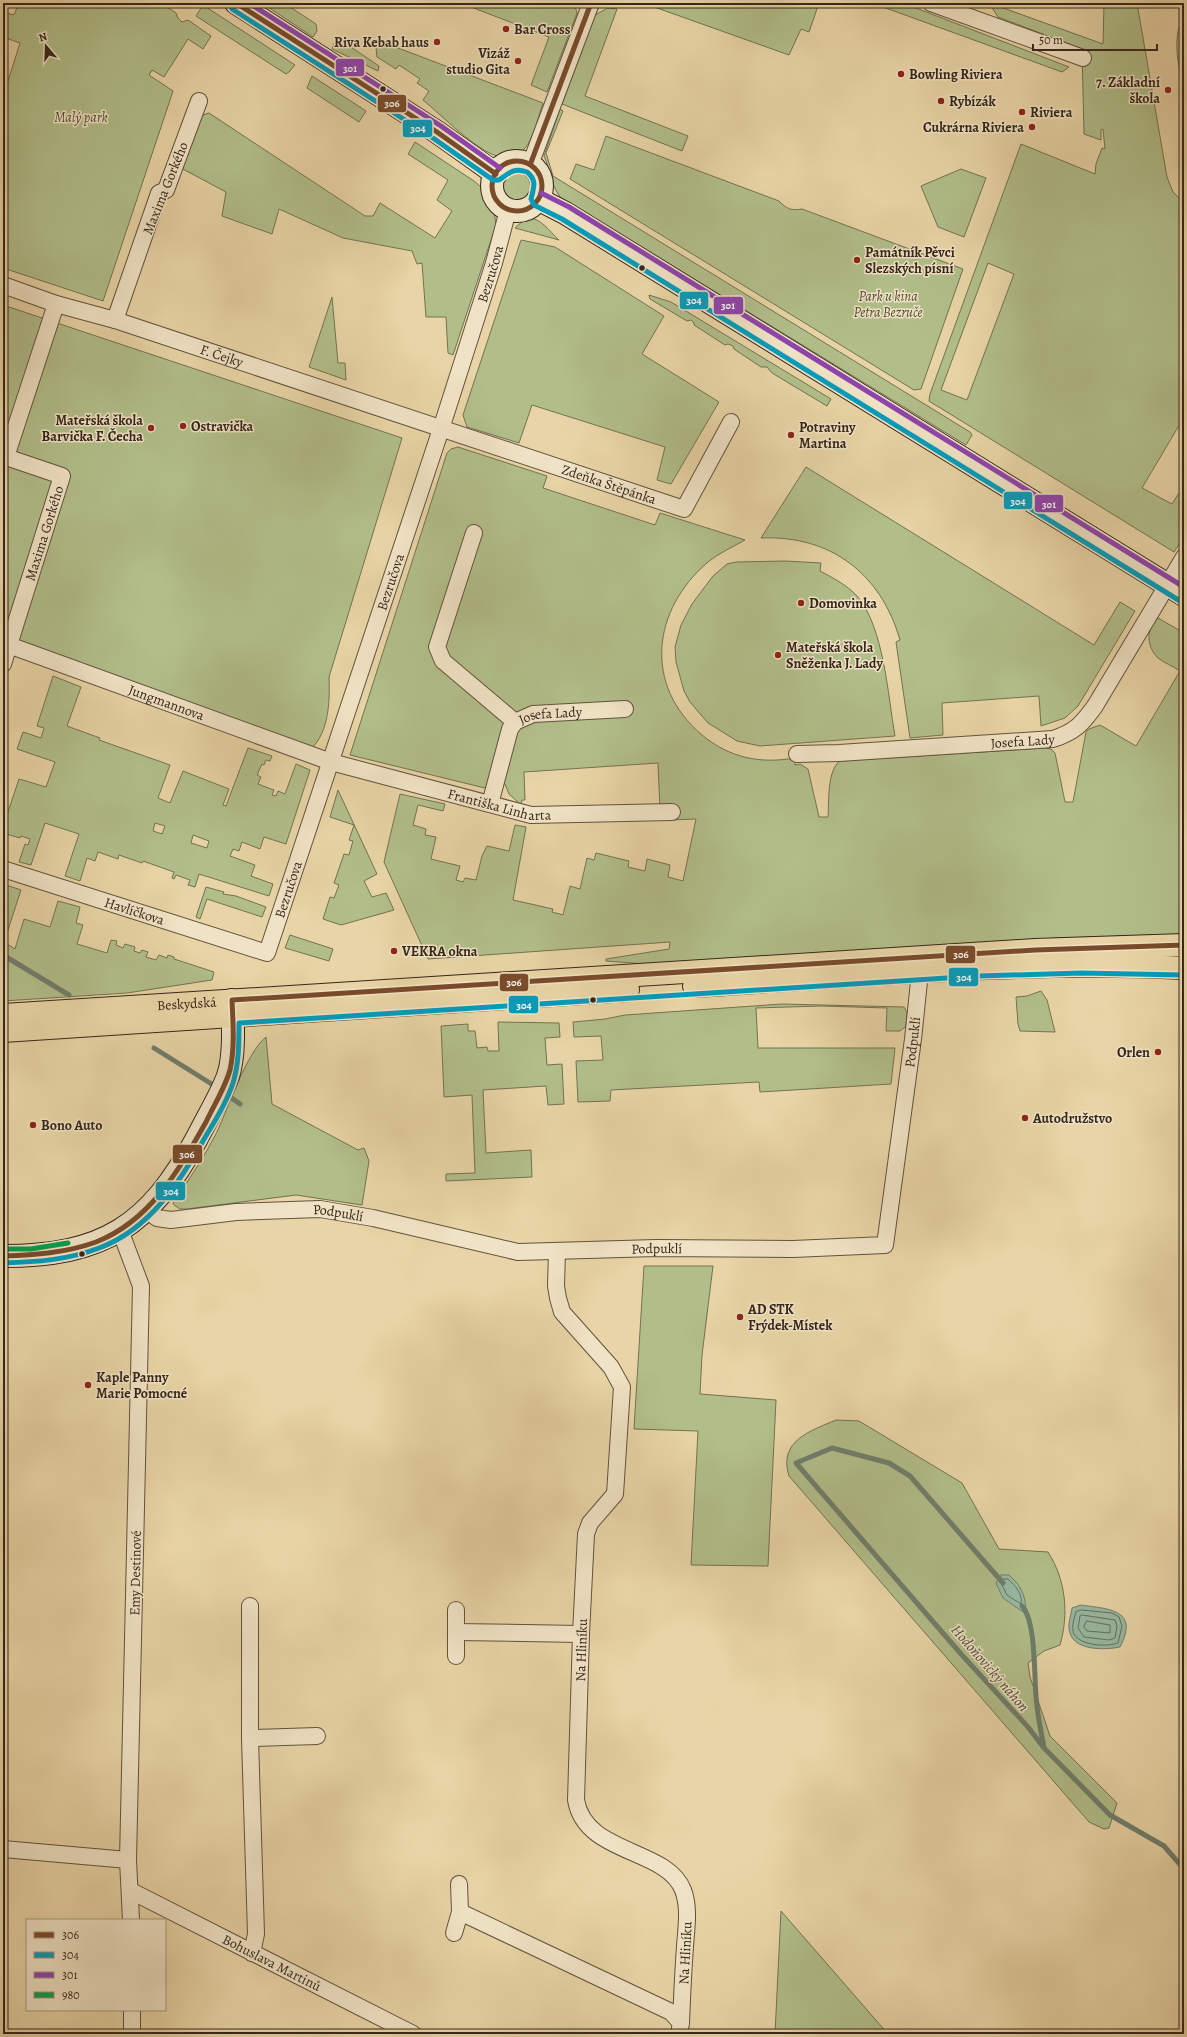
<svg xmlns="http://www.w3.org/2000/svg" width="1187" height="2037" viewBox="0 0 1187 2037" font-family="Alegreya,serif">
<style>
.green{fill:#b1be8a;stroke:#737252;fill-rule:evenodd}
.water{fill:#98b9a2;stroke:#707e6c}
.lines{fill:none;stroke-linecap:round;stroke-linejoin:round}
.shore{stroke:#66705e;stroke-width:1}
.stream{stroke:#707e6c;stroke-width:5}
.street-casing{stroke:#62523d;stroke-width:18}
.secondary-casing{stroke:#35261a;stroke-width:24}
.primary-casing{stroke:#35261a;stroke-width:24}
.street{stroke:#f0e3c5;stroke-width:16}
.secondary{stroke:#f0e3c5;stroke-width:22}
.primary{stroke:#e8d4a6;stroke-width:22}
.bus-1-casing{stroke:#f0e3c5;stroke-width:8}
.bus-2-casing{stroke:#f0e3c5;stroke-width:8}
.bus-3-casing{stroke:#f0e3c5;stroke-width:8}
.bus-4-casing{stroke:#f0e3c5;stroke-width:8}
.bus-1{stroke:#7a4b2a;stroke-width:5}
.bus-2{stroke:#059cbc;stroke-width:5}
.bus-3{stroke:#8e44ad;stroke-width:5}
.bus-4{stroke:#03a04e;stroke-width:5}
.poi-dot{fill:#8f2418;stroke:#f0e3c5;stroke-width:1.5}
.bus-dot{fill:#35261a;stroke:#f0e3c5;stroke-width:1.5}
.labels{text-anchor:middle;stroke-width:3;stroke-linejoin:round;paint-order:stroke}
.poi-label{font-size:14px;font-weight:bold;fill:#35261a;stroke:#f0e3c5;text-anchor:start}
.park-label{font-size:14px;font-style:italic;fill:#544c36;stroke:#f0e3c5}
.street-label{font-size:14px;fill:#35261a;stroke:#f0e3c5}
.water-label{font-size:15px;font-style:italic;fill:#4e4b3c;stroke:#f0e3c5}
.line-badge{stroke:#f0e3c5;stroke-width:1.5}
.badge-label{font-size:11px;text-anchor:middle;font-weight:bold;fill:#fff}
</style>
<rect width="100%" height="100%" fill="#e8d4a6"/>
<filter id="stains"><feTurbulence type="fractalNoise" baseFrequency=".005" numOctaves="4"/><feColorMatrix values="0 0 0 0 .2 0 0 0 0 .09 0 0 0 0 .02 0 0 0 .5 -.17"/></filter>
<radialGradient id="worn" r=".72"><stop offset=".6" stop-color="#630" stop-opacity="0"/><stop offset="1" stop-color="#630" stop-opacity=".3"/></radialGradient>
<!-- green -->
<path class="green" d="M19,3H161L176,13L178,18L182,22L188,20L211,36L203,49L188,39L164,77L152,70L149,75L173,91L103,301L3,268V97L20,43L3,37V12L14,15Z
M262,3H284L316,24L317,31L313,37Z
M475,3H574L577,13L547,92L531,85L549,37L471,7Z
M643,3H819L809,32L801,29L789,55Z
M872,3H903L1069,67L1062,72Z
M989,3H995V5L1103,44L1104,3H1137L1167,177L1173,192L1184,203V417L1142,488L1172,504L1184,485V537L1174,552L929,401L930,394L1021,144L1095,174L1096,164L1102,148L1105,149L1103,129L1101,130V140L1084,134L1082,49L998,17ZM988,263L1014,274L967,400L941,390Z
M203,5L295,65L289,72L286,74L196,16Z
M608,8L617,9L585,96L688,136L682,151L562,104L595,15Z
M1184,15V95C1180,68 1170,40 1184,15Z
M338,41L345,43L379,66L378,71L332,49L335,42Z
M385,43L543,103C539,114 533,140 525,148C518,156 507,159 497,156C476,150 441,115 423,100L429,91L417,83L420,79L399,65L396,69L377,57L376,48L379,45Z
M312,76L366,111L359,122L307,88Z
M560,109L563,111L546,153L553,176L970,432L972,435L966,445L560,197C550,183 551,171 544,156Z
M209,113L365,216H373L380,203L435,238L452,211L437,200L448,180L408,154L415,142L474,181L482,188L487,204L494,211L496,225L453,355L448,353L446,317H426L422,263L417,264L412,251L343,238L279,209L272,234L222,216L226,192L179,167L200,116Z
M606,136L779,201C787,209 791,211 802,209L963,269L921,389L914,390L570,179L576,164L594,170Z
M961,169L986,178L964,237L938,227L921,186Z
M503 186a14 14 0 1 1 28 0a14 14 0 1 1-28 0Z
M526,218C541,217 549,231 559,240L515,228Z
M521,240L555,247L664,316L642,354L719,402L671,484L657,480L665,447L532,405L519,443L467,427L463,415Z
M649,295L671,302L831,399L827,406L772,373L767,367H761L734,349L733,346L728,344L725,345L694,325V323L691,320L687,321L650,299Z
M332,297L338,363H345L346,380L309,367Z
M3,305L402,438L329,677C330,700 329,731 312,748L3,636Z
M458,447L547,476L543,488L655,525L660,513L745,540C733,547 719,553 708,562C652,610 643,685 702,735C730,758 760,764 795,758V765L800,764L808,769L819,817H828C829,802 827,770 840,761L1045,748L1051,749L1055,753L1065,802H1073L1086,732L1089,729L1100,725L1136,746L1180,671C1173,666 1164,663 1158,658C1146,646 1146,629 1158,618L1184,633V934L1036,939L657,965L606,961V959L669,949L670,942L428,959L384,862L400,794L445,804L443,811L418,805L413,825L426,829L425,835L436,837L431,859L460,866L456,880L463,882L465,878L476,880L482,856L487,846L509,851L515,825L526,827L513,900L553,909L552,912L563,915L570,886L580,889L587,858L594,860L596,853L629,861L628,867L645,871L647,859L670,865L668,877L683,881L696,819L672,820L660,809L658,763L524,772L525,800H522L521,805L509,794L505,784L490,781L485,788L350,755L447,453L451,449Z
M806,467L1094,645L1120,602L1135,611L1078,706L1065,718L1041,726L1039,696L942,703L943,735L910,738L896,642L900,640C881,574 831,535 761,538Z
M785,561L821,563L820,571C833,578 847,585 857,596C884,627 888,697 895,736L760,746L737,741L708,723L690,702L684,691L676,662L675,647L681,625L692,604L713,576L727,564L736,562Z
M53,676L81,687L67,726L100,738L99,740L170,765L158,798L170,803L183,771L229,789L223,805L226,806L248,748L272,756L270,761L266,760L264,765L262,764L257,775L261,777L258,784L274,790L272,795L276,796L278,791L285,794L296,764L310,770L286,844L264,837L260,849L242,842L239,851L233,849L230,856L255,865L251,876L273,884L269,896L199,874L195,887L188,885L190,880L176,875L174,879L172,878L174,872L143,861L142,863L119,855L118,859L98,852L95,861L87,858L80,881L65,876L79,834L45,823L31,865L19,862L25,844L28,845L30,839L21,836L20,838L6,834L8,829L3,827L19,779L46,787L55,762L17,749L23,732L41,738L44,728L37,726ZM155,823L165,826L162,834L153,831ZM193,835L209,841L207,848L191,843Z
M338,790L377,874L364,881L372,897L386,893L394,910L341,925L323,919L330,897L334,898L339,885L334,883L344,854L349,855L353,841L349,840L354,825L330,817Z
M3,884L21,890L4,942L15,949L24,919L50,927L58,901L80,907L76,923L83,925L77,944L107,953L111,940L117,941L116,945L123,948L125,944L135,947L134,951L140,953L142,950L148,952L146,957L156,960L159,955L167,958L168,955L174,957V959L214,972L212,980L127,993L3,1001Z
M206,887L224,892L223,894L236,896L266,907L262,917L207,899L200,919L196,917Z
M290,935L333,949L329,961L285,948Z
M1041,991L1047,1000L1055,1032L1020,1031L1018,1024L1016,997L1027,996Z
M782,1004L904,1007L907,1012L906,1026L900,1031H886L887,1008L821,1006L756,1008L758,1048H895L891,1084L760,1092L759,1082L611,1090L610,1101L578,1102L576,1061L603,1060L601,1036L574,1037L573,1022L605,1019L625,1015Z
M498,1022L559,1023L560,1037L545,1038L547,1065L562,1064L564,1104L548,1105L546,1086L483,1090L486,1153L531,1150L532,1177L446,1181V1174L475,1173L472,1095L444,1097L441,1026L468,1024V1031H475L477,1048L487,1047L488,1051H499Z
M266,1037L272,1104L358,1150L364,1148L369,1161L362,1205L296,1195L187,1209H180L174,1205L173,1203C189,1180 204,1157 217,1132C228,1108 247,1052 266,1037Z
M644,1266H713L702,1355L700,1394L776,1400L768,1566L691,1565L698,1431L634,1429Z
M836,1420L859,1421L962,1483L999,1549L1048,1552C1066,1580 1069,1614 1060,1645L1044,1651L1028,1663L1030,1677L1050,1736L1117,1803L1109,1828L1104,1829L1089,1822L789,1476C778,1441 810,1431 836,1420Z
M781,1911L888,2034H775Z"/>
<!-- water -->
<path class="water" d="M1000,1575H1009C1021,1586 1025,1594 1026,1610L1023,1612L1003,1598L996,1583Z
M1081,1605C1108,1609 1140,1609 1120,1647C1106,1650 1075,1651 1070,1633C1067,1625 1071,1616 1072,1608Z"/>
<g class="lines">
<!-- shore -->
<path class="shore" d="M1003,1579H1008C1015,1586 1023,1593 1021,1604L1007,1595L1001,1583Z
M1081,1610L1112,1613L1119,1617L1122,1626L1118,1643C1107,1647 1081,1646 1074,1634C1071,1628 1074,1618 1076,1612Z
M1082,1615L1115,1620L1117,1626L1115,1638L1109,1640L1084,1637L1078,1628L1080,1616Z
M1087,1621L1110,1625V1633L1087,1631L1084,1627Z"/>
<!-- stream -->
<path class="stream" d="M3,955L69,995
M154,1048L218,1088
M226,1094L240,1104
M1003,1583L910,1476L889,1463L832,1448L796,1463L961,1654L1028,1727L1044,1748L1110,1815L1164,1846L1184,1869
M1022,1606C1036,1621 1034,1674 1036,1696C1037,1713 1041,1731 1044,1748"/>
<defs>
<g id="street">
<path d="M931,3L1083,58"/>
<path d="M530,165L591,3"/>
<path id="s1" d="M3,285L56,304L115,320L684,509L731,422"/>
<path d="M115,320L159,193L166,190L199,101"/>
<path d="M474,533L437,647L443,661L515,722"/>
<path id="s2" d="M3,643L331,762L531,815L672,812"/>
<path id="s3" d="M3,664L62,476L6,457L56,304"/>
<path id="s4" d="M797,754L839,753L1053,739C1075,732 1082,724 1095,706L1184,557"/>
<path id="s5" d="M490,804L510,729L515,722L533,714L625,709"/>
<path id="s6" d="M3,869L267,953L441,429L494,263L508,210"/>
<path id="s7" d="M147,1210L157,1218L171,1220L236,1212L320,1209L373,1218L518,1252L656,1248L793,1249L885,1245L913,1039L920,972V961"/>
<path d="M120,1230L141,1286L128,1860L131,1920"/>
<path d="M557,1252L556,1286L558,1298L562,1312L611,1367L622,1387L615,1494L590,1523L586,1534L581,1634L576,1800C585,1855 667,1848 683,1890C690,1908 686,1929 685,1947C683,1973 682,1998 681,2023"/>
<path d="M250,1606V1738L256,1934L252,1953"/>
<path d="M456,1632L581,1634"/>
<path d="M456,1656V1610"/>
<path d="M250,1738L317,1736"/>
<path d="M3,1849L128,1860"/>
<path id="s8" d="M131,1891L413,2034"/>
<path d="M460,1912L671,2012L681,2023L680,2028"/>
<path d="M454,1933L460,1912L459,1884"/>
<path d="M132,2010V2034"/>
</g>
<path id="secondary" d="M236,3L437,132L496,174
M492 186a25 25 0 1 1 50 0a25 25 0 1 1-50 0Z
M538,199L565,213L1184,595
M3,1256C103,1256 150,1226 197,1138C207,1118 220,1097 228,1076C235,1055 233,1023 232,1000"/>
<g id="primary">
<path d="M694,986C857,976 1021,960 1184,968"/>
<path id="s9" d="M3,1015L1035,950L1184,945"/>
<path d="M3,1031L628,990"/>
</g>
</defs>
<!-- street casing -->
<use href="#street" class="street-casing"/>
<!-- secondary casing -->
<use href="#secondary" class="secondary-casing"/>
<!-- primary casing -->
<use href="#primary" class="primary-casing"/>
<!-- street -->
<use href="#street" class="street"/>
<!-- secondary -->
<use href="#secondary" class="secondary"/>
<!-- primary -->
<use href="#primary" class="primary"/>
<defs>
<path id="bus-1" d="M236,3L437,132L496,174
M492 186a25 25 0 1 1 50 0a25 25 0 1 1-50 0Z
M530,165L591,3
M3,1256C34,1255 66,1253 96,1242C150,1221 179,1170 206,1122C214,1105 225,1088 230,1070C235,1047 233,1023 232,1000L1035,950L1184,945"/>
<path id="bus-2" d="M232,9L433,138L493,180H499C509,173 514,167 527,172C537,180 534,187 531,199L534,205L562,219L1180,601
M3,1263C36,1262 68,1260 99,1248C151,1229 181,1180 207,1134C217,1118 227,1101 233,1083C239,1063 239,1043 239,1023L978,976L1081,973L1184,975"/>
<path id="bus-3" d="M249,3L441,126L500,168
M541,193L569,207L1184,587"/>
<path id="bus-4" d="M3,1249H31L68,1243"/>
</defs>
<!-- bus-1 casing -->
<use href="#bus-1" class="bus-1-casing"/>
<!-- bus-2 casing -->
<use href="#bus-2" class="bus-2-casing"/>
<!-- bus-3 casing -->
<use href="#bus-3" class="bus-3-casing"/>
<!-- bus-4 casing -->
<use href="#bus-4" class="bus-4-casing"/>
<!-- bus-1 -->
<use href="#bus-1" class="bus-1"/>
<!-- bus-2 -->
<use href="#bus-2" class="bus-2"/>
<!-- bus-3 -->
<use href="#bus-3" class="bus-3"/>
<!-- bus-4 -->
<use href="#bus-4" class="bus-4"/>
</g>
<!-- markers -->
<g class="poi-dot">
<circle cx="506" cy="29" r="4"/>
<circle cx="437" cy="42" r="4"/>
<circle cx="518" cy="61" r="4"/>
<circle cx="901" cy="74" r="4"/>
<circle cx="1168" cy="90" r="4"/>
<circle cx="941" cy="101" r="4"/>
<circle cx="1022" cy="112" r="4"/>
<circle cx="1032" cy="127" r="4"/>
<circle cx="857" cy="260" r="4"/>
<circle cx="183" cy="426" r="4"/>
<circle cx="151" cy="428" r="4"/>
<circle cx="791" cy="435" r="4"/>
<circle cx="801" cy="603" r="4"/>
<circle cx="778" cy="655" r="4"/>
<circle cx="394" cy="951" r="4"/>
<circle cx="1158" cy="1052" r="4"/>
<circle cx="1025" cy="1118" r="4"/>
<circle cx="33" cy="1125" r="4"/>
<circle cx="740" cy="1317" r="4"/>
<circle cx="88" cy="1385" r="4"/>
</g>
<g class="bus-dot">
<circle cx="383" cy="89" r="3.5"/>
<circle cx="642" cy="268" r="3.5"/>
<circle cx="593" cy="1000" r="3.5"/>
<circle cx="82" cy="1254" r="3.5"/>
</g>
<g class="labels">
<!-- poi labels -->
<g class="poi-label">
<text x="514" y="34">Bar Cross</text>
<text x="429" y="47" text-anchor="end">Riva Kebab haus</text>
<text x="510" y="58" text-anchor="end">Vizáž<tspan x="510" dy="16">studio Gita</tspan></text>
<text x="909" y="79">Bowling Riviera</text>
<text x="1160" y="87" text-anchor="end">7. Základní<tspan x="1160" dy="16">škola</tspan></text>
<text x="949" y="106">Rybízák</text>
<text x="1030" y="117">Riviera</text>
<text x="1024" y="132" text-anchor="end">Cukrárna Riviera</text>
<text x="865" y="257">Památník Pěvci<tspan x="865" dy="16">Slezských písní</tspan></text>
<text x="143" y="425" text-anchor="end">Mateřská škola<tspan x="143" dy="16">Barvička F. Čecha</tspan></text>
<text x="191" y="431">Ostravička</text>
<text x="799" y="432">Potraviny<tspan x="799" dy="16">Martina</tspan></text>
<text x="809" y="608">Domovinka</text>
<text x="786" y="652">Mateřská škola<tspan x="786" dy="16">Sněženka J. Lady</tspan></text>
<text x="402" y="956">VEKRA okna</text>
<text x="1150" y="1057" text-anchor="end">Orlen</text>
<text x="1033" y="1123">Autodružstvo</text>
<text x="41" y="1130">Bono Auto</text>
<text x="748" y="1314">AD STK<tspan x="748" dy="16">Frýdek-Místek</tspan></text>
<text x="96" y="1382">Kaple Panny<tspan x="96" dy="16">Marie Pomocné</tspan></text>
</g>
<!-- park labels -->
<g class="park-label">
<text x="81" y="122">Malý park</text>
<text x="888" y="301">Park u kina<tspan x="888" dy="16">Petra Bezruče</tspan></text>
</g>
<!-- street labels -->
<g class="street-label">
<text transform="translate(165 188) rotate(-68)" y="5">Maxima Gorkého</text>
<text dy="5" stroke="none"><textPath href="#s6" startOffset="992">Bezručova</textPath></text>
<text dy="5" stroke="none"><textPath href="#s1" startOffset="230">F. Čejky</textPath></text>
<text dy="5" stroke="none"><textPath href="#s1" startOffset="638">Zdeňka Štěpánka</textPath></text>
<text dy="5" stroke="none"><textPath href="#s3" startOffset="137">Maxima Gorkého</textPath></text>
<text dy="5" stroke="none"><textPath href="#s6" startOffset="668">Bezručova</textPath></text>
<text dy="5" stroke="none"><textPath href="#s2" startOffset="174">Jungmannova</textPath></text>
<text dy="5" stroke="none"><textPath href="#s5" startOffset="123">Josefa Lady</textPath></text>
<text dy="5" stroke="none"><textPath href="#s4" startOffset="226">Josefa Lady</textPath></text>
<text dy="5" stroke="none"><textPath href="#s2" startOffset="523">Františka Linharta</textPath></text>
<text dy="5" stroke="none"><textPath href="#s6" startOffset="344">Bezručova</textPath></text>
<text dy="5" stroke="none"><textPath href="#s6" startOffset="138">Havlíčkova</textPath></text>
<text dy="5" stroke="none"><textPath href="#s9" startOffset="184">Beskydská</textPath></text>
<text dy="5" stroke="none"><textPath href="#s7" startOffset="951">Podpuklí</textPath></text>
<text dy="5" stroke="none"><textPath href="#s7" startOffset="195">Podpuklí</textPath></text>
<text dy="5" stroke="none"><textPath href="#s7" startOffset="518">Podpuklí</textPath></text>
<text transform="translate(135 1573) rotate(-89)" y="5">Emy Destinové</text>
<text transform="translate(581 1650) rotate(-88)" y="5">Na Hliníku</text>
<text transform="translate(685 1953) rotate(-87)" y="5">Na Hliníku</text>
<text dy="5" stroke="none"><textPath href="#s8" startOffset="158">Bohuslava Martinů</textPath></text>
</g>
<!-- water labels -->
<g class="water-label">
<text transform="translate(990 1668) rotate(49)" y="5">Hodoňovický náhon</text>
</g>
</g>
<g class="line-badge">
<rect x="335" y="58" width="30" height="19" rx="4" fill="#8e44ad"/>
<rect x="377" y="94" width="30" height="19" rx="4" fill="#7a4b2a"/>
<rect x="402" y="119" width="31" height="19" rx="4" fill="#059cbc"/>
<rect x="679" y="291" width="30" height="19" rx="4" fill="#059cbc"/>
<rect x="713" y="296" width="31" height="19" rx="4" fill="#8e44ad"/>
<rect x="1003" y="491" width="30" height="19" rx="4" fill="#059cbc"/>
<rect x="1034" y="494" width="30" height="19" rx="4" fill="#8e44ad"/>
<rect x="945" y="945" width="31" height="19" rx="4" fill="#7a4b2a"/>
<rect x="948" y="967" width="31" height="20" rx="4" fill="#059cbc"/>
<rect x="499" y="973" width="30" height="19" rx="4" fill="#7a4b2a"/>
<rect x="508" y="995" width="31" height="19" rx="4" fill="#059cbc"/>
<rect x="172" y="1144" width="31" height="20" rx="4" fill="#7a4b2a"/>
<rect x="155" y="1181" width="31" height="20" rx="4" fill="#059cbc"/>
</g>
<g class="badge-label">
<text x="350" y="72">301</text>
<text x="392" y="107">306</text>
<text x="418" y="132">304</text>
<text x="694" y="304">304</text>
<text x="728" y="309">301</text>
<text x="1018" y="505">304</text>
<text x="1049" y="508">301</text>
<text x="961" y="958">306</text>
<text x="964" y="981">304</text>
<text x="514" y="986">306</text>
<text x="524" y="1009">304</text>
<text x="187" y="1158">306</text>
<text x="171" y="1195">304</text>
</g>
<!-- margin -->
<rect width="1187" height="2037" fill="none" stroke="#e8d4a6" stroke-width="16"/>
<rect x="4" y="4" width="1179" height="2029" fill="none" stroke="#35261a" stroke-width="2"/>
<rect x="8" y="8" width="1171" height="2021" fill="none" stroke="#35261a"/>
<!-- legend -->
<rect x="26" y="1919" width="140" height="92" fill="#f0e3c5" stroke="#a59781"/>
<rect x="34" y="1932" width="20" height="6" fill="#7a4b2a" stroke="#a59781"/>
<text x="62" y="1939" font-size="12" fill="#35261a">306</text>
<rect x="34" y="1952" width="20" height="6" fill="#059cbc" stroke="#a59781"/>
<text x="62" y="1959" font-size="12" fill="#35261a">304</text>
<rect x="34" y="1972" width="20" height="6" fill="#8e44ad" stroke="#a59781"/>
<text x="62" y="1979" font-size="12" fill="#35261a">301</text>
<rect x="34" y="1992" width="20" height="6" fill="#03a04e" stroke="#a59781"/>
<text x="62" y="1999" font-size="12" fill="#35261a">980</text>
<!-- north arrow -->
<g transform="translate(46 46) rotate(341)" stroke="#f0e3c5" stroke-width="3" paint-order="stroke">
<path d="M0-3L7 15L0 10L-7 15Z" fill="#35261a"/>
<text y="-6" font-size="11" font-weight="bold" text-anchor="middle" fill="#35261a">N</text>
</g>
<!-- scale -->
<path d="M1033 44v6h124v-6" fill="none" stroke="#35261a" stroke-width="2"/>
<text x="1039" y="44" font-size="12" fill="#35261a" stroke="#f0e3c5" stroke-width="3" paint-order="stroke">50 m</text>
<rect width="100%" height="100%" filter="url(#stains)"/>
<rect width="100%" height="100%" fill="url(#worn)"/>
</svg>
